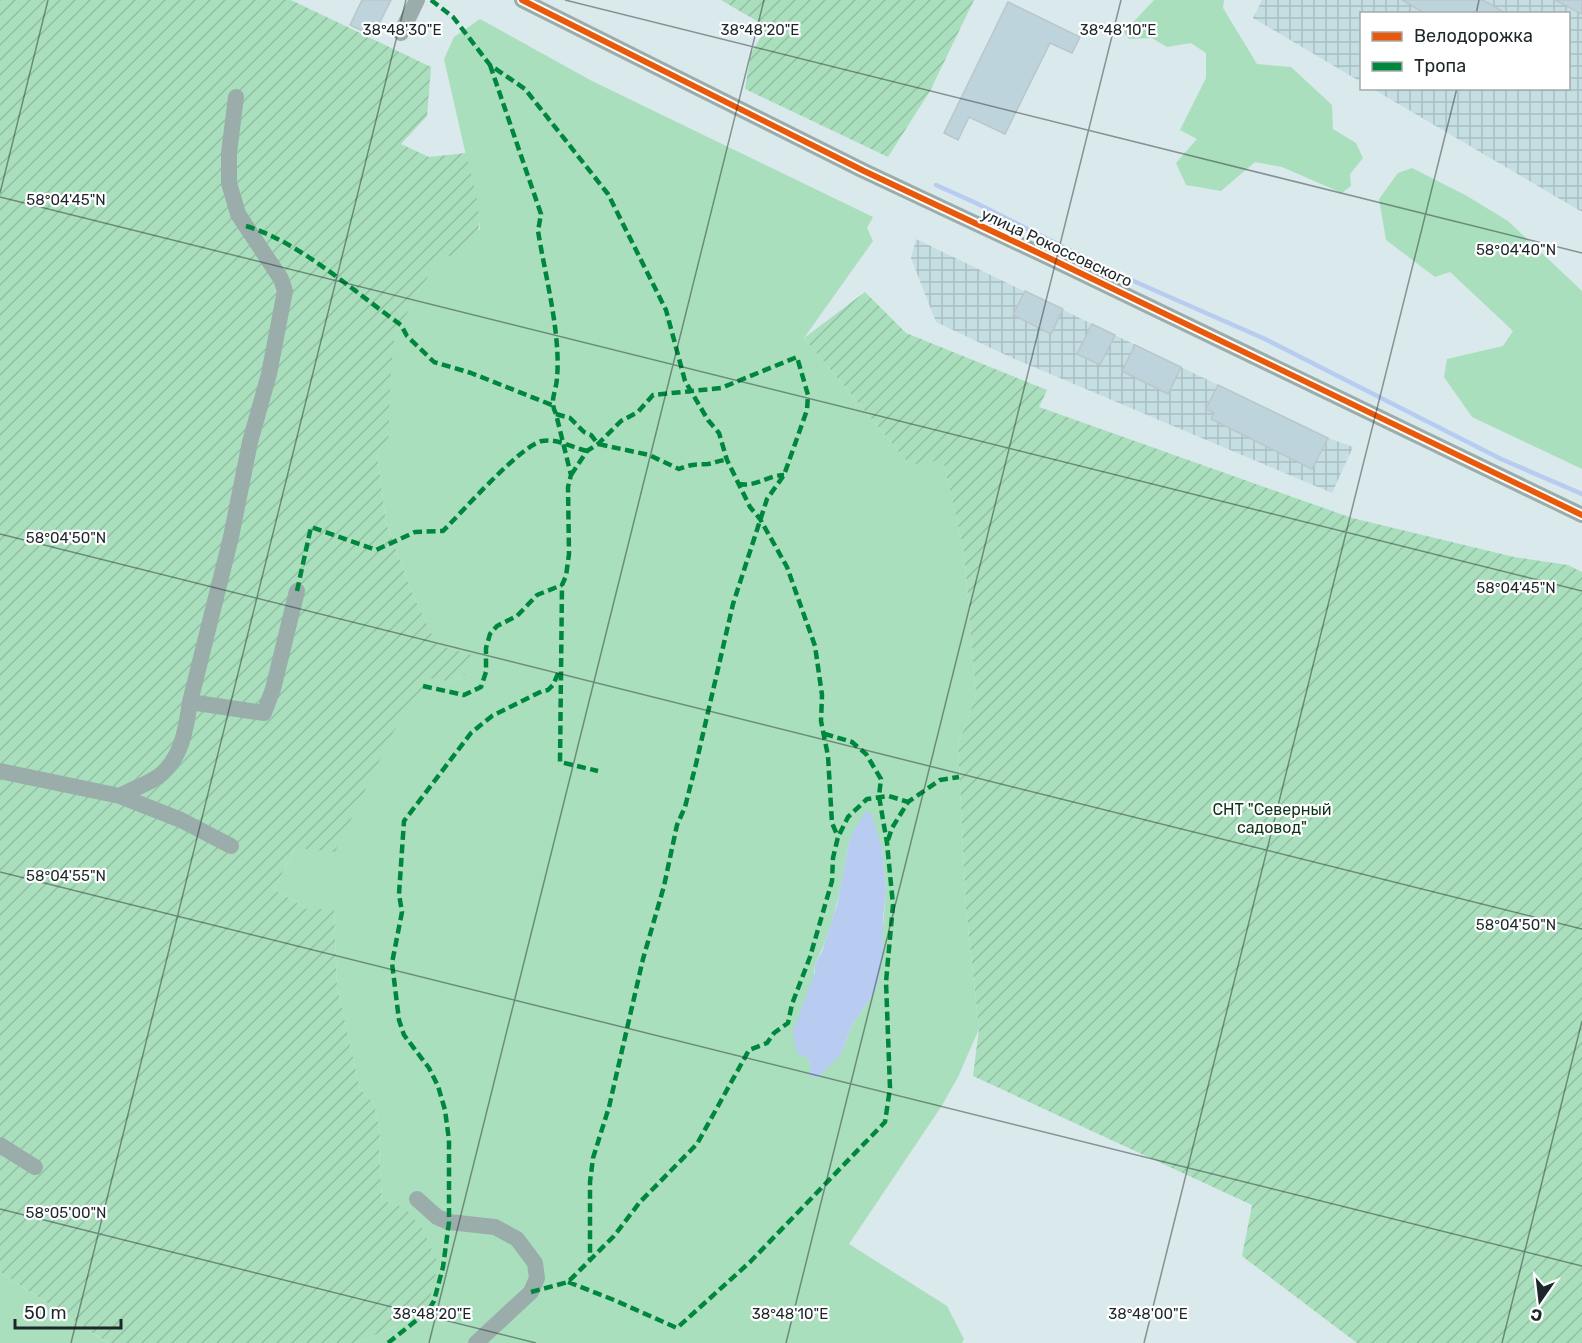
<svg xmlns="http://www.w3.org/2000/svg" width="1582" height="1343" viewBox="0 0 1582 1343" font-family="Rubik,sans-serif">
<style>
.industrial{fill:url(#industrial-grid)}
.grass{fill:#aadfbd;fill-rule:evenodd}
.garden{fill:url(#garden-furrows)}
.water{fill:#b7ccf0}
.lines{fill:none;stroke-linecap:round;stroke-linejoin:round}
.stream{stroke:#b7ccf0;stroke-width:4.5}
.building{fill:#bed4dd;stroke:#bbc6c9;stroke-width:1.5}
.minor{stroke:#9badaa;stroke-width:16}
.quiet{stroke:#00873e;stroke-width:4.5;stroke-dasharray:9 4.5;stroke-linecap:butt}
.cycleway-casing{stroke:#fff;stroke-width:10}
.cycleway{stroke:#e8590c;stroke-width:6}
.ticks{fill:none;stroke:#1d2729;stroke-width:1.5;stroke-opacity:0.45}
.labels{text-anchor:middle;stroke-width:4.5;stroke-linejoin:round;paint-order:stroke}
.street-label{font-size:16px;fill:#1d2729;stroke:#fff}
.park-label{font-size:16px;fill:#10341a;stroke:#fff}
.ticks-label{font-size:15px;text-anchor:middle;fill:#1d2729;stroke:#fff;stroke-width:4.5;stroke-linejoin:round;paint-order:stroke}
</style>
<defs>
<pattern id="industrial-grid" width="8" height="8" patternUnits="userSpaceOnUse" patternTransform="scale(1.5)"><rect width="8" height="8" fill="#c4dee2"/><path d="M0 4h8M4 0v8" fill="none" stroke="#a8bec2"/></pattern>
<pattern id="garden-furrows" width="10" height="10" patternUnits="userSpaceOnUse" patternTransform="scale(1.5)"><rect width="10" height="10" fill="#aadfbd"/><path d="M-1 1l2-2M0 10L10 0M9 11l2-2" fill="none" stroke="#92bfa2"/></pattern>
</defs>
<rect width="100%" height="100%" fill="#dae9ec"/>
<!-- industrial -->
<path class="industrial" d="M1262,0H1582V212L1373,89L1568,88V14H1362L1361,82L1253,18Z
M916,239L1328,438L1353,447L1332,493L1010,357L936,322L911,258Z"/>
<!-- grass -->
<path class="grass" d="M1154,0H1224L1223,8L1257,64L1291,67L1332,105L1333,129L1356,143L1363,158L1350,174L1351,186L1342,193L1282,167L1255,162L1221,191L1186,185L1176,163L1197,139L1180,130L1206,78V53L1191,43L1167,47L1152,38L1129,39L1124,32Z
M480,19L592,81L873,217L867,228L873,241L804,338L910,465L943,459L964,551L976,695L958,745L966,908L979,1029L958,1077L941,1107L849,1244L947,1306L964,1339L962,1343H355L397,1326L382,1201L379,1149L380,1132L374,1103L360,1089L337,986L334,909H307L274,889L295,848L393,733L429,677L452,682L465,675L471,655L437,646L413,595L386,523L377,453L395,335L441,252L480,229L477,204L444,59L454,37ZM849,842L882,848L886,892L878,982L873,994L851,1027L841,1054L811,1065L806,1056L815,964C835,927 841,883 849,842Z
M1412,168L1467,196L1508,221L1582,291V469L1472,417L1444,377L1447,359L1503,346L1513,331L1450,272L1435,277L1386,240L1379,199L1398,173Z
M0,1272L106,1342L108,1343H0Z"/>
<!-- garden -->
<path class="garden" d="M0,0H291L431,67L427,116L401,144L429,157L466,153C471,176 488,225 473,245C469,250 459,254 453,257L441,253L395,335L391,368L388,447L377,453L386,523L413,595L437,645L472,655L465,675L452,682L429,678L393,733L335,852L295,848L274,889L307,909H334L337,986L360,1089L374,1103L380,1132L379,1150L382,1201L404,1207L423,1230L438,1264L429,1302L397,1326L355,1343H108L0,1272Z
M721,0H974L930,91L888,157L745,89L751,53L767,27Z
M865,292L906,333L1047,390L1039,407L1352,518L1514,557L1568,565L1582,572V1343H1357L1242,1256L1252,1205L973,1076L979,1029L966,908L958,745L976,695L964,551L943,460L910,465L804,338Z"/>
<!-- water -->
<path class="water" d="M866,811L871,813L882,848L886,892L883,918V952L878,982L873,994L851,1027L841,1054L820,1076L809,1077L811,1065L806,1056L799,1055L795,1046L793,1031L815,972V964L822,952L837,905L849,842L854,830Z"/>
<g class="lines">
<!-- stream -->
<path class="stream" d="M936,185L976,203L1113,272L1265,339L1501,459L1582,494"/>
</g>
<!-- building -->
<path class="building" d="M362,0H391L373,36L350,25Z
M1402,0H1483L1507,14H1426Z
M1555,0H1582V14Z
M1008,2L1080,37L1072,53L1050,43L1005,134L969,117L958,140L944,133Z
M1025,291L1063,309L1051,334L1013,315Z
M1092,324L1115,335L1100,365L1077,354Z
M1135,345L1181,367L1168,394L1122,371Z
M1218,385L1328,438L1312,469L1211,419L1214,413L1206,409Z"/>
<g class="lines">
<!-- minor -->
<path class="minor" d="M522,0L864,171L1047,257L1582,515
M401,33L417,0
M190,702L264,713L273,689L297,591
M0,771L120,796L181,820L231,846
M120,796C132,789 148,784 159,776C182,758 186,729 190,702L231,537L250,442L269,374L285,291L281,279L238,214L229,183V153L236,97
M0,1145L35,1167
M417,1199L437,1217L449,1222L495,1227L517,1239L535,1263L537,1278L531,1292L476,1343"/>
<!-- quiet -->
<path class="quiet" d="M431,0L453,17L490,65L525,89L608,194L666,310L685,381L708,420L719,433L727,460L750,507L760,519L787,567L815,646L822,695L821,721L828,756L832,823L838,837
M490,65L541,214L538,231C545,275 561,334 557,378C556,393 549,400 556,414L571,475L568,487L569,554L566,576L562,585L560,762L598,771
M246,226C298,241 356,293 401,325L407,336L434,362L471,373L552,405
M556,414L570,418L584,432L591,435L598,444L649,455L679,469C695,463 693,465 708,464C715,463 719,460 727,460
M571,475L587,451L598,444L621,421L638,412L653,395L721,388L797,357L808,395L807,410L784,475L767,499L733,604L696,764L685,807L677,825L664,886L643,959L609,1107L593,1158L590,1182V1260
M738,484C758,487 765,476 784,475
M297,591L311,527L376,550L415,532L443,531C462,512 520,446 542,441C557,438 573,448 587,451
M423,686L464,695L481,687L486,672V648L490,634L497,626L517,616L537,595L562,585
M888,840L892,828L908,802L940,780L959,777
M568,1282L614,1300L677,1328L750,1262L885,1122L890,1088L886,982L893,905L887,843L879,796L881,779L866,754L852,742L825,734
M531,1292L568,1282L614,1236L640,1202L697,1144L749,1050L767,1043L774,1033L788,1023L792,1004L810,957L832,881L833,858L838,837L848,817L867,799L889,796L908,802
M388,1343L428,1311L434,1301L443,1267L449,1222V1140L445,1110L438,1086L429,1068L404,1035L399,1020L392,963L402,912L399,894L404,821L471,733L492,716L542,691L548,690L553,685L560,669"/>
<defs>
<path id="cycleway" d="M522,0L864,171L1047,257L1582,515"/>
</defs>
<!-- cycleway casing -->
<use href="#cycleway" class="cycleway-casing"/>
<!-- cycleway -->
<use href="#cycleway" class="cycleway"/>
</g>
<!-- ticks -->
<path class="ticks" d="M565,0L1582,253M1476,14L1479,0M0,193L48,0M0,197L1582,591M0,534L1582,929M0,872L1582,1266M0,1209L536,1343M71,1343L406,0M429,1343L764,0M786,1343L1121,0M1144,1343L1457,88M1502,1343L1582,1021"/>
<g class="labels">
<!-- street labels -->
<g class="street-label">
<text transform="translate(1057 247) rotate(25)" y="6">улица Рокоссовского</text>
</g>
<!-- park labels -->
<g class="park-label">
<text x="1272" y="815">СНТ "Северный<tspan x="1272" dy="18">садовод"</tspan></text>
</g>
</g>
<g class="ticks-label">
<text x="402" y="35">38°48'30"E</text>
<text x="760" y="35">38°48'20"E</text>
<text x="1118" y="35">38°48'10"E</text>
<text x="66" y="205">58°04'45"N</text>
<text x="1516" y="255">58°04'40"N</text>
<text x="66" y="543">58°04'50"N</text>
<text x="1516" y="593">58°04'45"N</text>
<text x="66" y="881">58°04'55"N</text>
<text x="1516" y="930">58°04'50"N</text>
<text x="66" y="1218">58°05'00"N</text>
<text x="432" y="1319">38°48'20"E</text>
<text x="790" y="1319">38°48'10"E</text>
<text x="1148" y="1319">38°48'00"E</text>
</g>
<!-- legend -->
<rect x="1360" y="12" width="210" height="78" fill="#ffffff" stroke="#a5a9a9" stroke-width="1.5"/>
<rect x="1372" y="32" width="30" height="9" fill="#e8590c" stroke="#a5a9a9" stroke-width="1.5"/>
<text x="1414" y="42" font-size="18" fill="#1d2729">Велодорожка</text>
<rect x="1372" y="62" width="30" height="9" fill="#00873e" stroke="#a5a9a9" stroke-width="1.5"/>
<text x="1414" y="72" font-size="18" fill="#1d2729">Тропа</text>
<!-- north arrow -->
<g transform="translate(1540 1301) rotate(194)" stroke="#ffffff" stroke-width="4.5" paint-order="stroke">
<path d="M0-4.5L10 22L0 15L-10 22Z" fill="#1d2729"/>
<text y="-9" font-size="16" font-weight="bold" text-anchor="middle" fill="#1d2729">С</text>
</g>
<!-- scale -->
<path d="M15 1319v9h106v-9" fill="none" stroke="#1d2729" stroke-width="3"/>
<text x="24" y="1319" font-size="18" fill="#1d2729" stroke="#ffffff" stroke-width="4.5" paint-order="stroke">50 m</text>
</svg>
